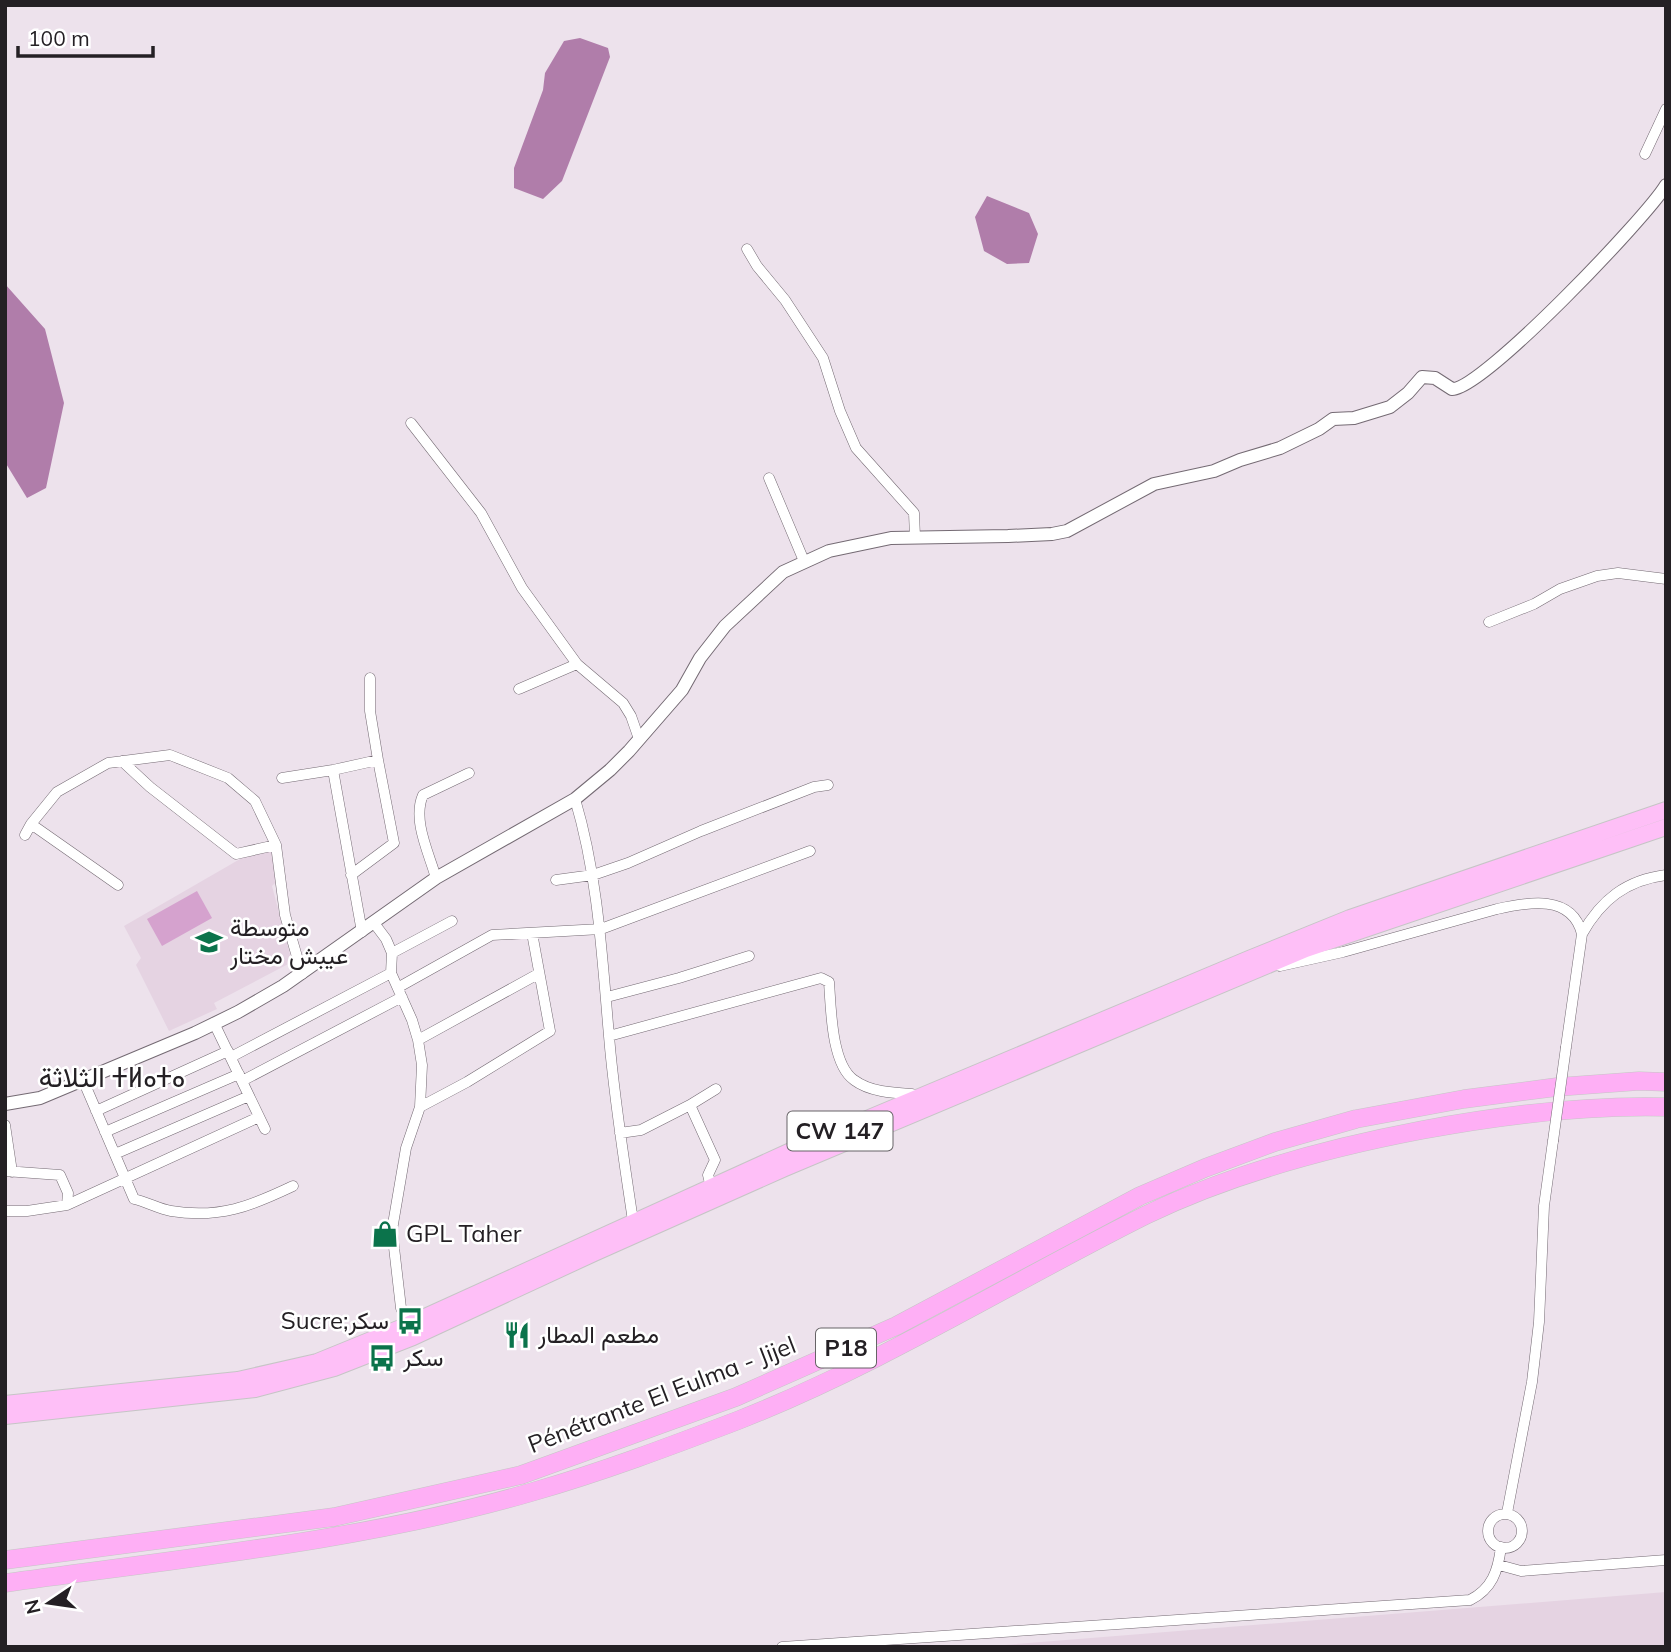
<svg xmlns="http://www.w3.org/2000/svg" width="1671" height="1652" viewBox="0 0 1671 1652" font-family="Mulish,Vazirmatn,'Noto Sans Tifinagh',sans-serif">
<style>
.built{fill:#e5d3e2}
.garden{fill:#d5a2ce}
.water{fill:#b07daa}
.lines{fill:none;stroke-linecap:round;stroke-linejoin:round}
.minor-casing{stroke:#746a73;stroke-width:11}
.tertiary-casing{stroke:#746a73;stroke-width:14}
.trunk-casing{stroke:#c6c5c6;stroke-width:18}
.motorway-casing{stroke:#c6c5c6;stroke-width:19}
.minor{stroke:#fff;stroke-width:10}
.tertiary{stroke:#fff;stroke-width:12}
.trunk{stroke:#febff7;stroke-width:16}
.motorway{stroke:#feaff5;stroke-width:18}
.minor-bridge-casing{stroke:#746a73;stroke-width:11;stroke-linecap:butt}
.minor-bridge{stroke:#fff;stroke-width:10}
.labels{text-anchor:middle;stroke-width:5;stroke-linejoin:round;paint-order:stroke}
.shield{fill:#fff;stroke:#666366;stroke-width:2}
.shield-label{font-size:23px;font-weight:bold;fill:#242024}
.poi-label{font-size:24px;fill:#242024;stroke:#fff;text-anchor:start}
.street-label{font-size:24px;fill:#242024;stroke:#fff}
.quarter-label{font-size:28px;fill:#242024;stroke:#fff}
</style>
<rect width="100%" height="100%" fill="#ede2ec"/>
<!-- built -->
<path class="built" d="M271,851L278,880L272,886L292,962L214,1003L217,1009L169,1031L136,965L141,958L124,926L247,855Z
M1666,1592V1647H1001L1005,1645Z"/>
<!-- garden -->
<path class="garden" d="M197,891L212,918L162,946L147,919Z"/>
<!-- water -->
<path class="water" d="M580,38L608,48L610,57L562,181L543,199L514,188V168L543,90L545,73L564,41Z
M987,196L1029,213L1038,234L1029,263L1007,264L984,251L975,217Z
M5,284L45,329L64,403L46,488L27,498L5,462Z"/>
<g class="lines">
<defs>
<path id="minor" d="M1645,154L1666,109
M747,249L757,266L785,300L823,358L840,411L856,448L914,513L915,537
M411,423L481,513L522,588L577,664L623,703L631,716L639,739
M769,478L804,561
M1489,622L1534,604L1560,589L1597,576L1618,573L1666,579
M370,678V711L378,760
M519,689L577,664
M122,761L150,787L236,854L276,845
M282,778L333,770
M575,799C598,876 602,956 609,1036C614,1098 624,1160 633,1221
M25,835L31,824
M351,875L394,843L378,760L333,770L362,932
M436,878C429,853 412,820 423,795L469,773
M556,880L593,875L628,863L701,831L814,787L828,785
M118,885L31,824L57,792L108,763L170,755L228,778L255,801L276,845L285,915L302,974
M374,923L386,939L392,953L391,973L412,1020L418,1040L422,1065L420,1107L406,1148L392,1230L401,1308L408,1325
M392,953L452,921
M1280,966L1343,952L1497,909C1528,902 1572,894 1582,934
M399,987L492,935L601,929L810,851
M607,997L679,978L749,956
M214,1023L265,1129
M609,1036L821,978L829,982C831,1007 831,1064 854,1080C870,1092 893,1093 912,1094L915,1098
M418,1040L538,974
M1566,1047L1582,934C1601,900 1626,880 1666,875
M231,1057L391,973
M83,1080L134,1199C147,1202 159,1209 171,1211C220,1219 251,1206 293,1186
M242,1081L402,997
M420,1107L467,1082L550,1031L532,933
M96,1111L228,1051
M5,1125L12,1172
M105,1132L239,1074
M620,1133L641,1130L690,1105
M115,1154L249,1096
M5,1171L60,1175L68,1193L67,1205
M711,1187L708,1175L715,1160L690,1105L716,1089
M5,1211H27L67,1205L259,1117
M1507,1513L1532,1382L1539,1322L1544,1206L1553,1141
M1488 1531a17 17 0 1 1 34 0a17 17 0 1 1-34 0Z
M1499,1565L1521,1571L1666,1560
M782,1647L1470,1600C1492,1589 1498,1571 1501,1547"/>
<path id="tertiary" d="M5,1104L40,1098L195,1033L238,1012L283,986L436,878L575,799L610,770L629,751L682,690L700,658L725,626L783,572L829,551L891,538L1008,536L1052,534L1067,531L1154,484L1214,471L1240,460L1280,448L1319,429L1333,419L1354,418L1390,407L1408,393L1422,377L1435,378L1452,389C1482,390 1647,217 1666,185"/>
<path id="trunk" d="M5,1404L238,1380L317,1362L403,1327L793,1150L1249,959L1350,918L1666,810
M5,1416L255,1389L334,1368L413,1337L594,1253L785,1168L1306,949L1666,827"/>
<path id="motorway" d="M5,1560L334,1517L521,1475L736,1397L896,1326L1140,1196L1205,1168L1275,1142L1356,1119L1464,1099L1557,1087L1639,1081L1666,1082
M5,1583C178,1559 364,1541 532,1492C602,1472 671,1446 739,1420C881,1364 1010,1283 1146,1215C1233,1173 1327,1148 1422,1130C1502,1115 1584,1105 1666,1107"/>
</defs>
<!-- minor casing -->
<use href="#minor" class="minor-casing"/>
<!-- tertiary casing -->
<use href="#tertiary" class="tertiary-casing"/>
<!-- trunk casing -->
<use href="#trunk" class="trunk-casing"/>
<!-- motorway casing -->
<use href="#motorway" class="motorway-casing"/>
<!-- minor -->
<use href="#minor" class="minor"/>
<!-- tertiary -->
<use href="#tertiary" class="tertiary"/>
<!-- trunk -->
<use href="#trunk" class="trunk"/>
<!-- motorway -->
<use href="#motorway" class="motorway"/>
<defs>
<path id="minor-bridge" d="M1553,1141L1566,1047"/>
</defs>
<!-- minor-bridge casing -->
<use href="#minor-bridge" class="minor-bridge-casing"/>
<!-- minor-bridge -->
<use href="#minor-bridge" class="minor-bridge"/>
</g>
<!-- icons -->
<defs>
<symbol id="school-bare" viewBox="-9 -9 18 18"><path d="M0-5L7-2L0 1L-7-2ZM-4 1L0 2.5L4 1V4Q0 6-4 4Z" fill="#0b734b" stroke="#fff" stroke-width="2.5" paint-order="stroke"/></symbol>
<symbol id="shop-bare" viewBox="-9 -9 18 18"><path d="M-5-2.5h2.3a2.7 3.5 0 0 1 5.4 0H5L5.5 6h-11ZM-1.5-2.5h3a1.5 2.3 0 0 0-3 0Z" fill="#0b734b" stroke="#fff" stroke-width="2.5" paint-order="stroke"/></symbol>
<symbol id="bus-bare" viewBox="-9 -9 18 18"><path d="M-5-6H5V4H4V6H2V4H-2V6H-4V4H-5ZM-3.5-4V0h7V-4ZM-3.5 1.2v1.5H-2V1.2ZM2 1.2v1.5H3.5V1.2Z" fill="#0b734b" stroke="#fff" stroke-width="2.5" paint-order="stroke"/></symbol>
<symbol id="restaurant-bare" viewBox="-9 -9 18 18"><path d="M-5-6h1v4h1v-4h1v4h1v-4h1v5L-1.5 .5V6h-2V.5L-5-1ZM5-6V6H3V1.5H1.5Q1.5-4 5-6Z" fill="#0b734b" stroke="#fff" stroke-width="2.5" paint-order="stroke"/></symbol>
</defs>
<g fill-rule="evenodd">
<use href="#school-bare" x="190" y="923" width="38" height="38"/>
<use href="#shop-bare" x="366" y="1215" width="38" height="38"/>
<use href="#bus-bare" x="391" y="1302" width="38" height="38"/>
<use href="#restaurant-bare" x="498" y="1316" width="38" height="38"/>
<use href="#bus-bare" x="363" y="1339" width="38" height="38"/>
</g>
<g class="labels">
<!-- shield labels -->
<g class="shield">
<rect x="787.5" y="1111.5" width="105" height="39" rx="5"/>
<rect x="816" y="1328.5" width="60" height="39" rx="5"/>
</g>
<g class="shield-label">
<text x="840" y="1139">CW 147</text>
<text x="846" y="1356">P18</text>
</g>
<!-- poi labels -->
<g class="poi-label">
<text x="230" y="936">متوسطة<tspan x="230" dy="28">عيبش مختار</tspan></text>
<text x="406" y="1242">GPL Taher</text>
<text x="389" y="1329" text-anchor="end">Sucre;سكر</text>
<text x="538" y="1343">مطعم المطار</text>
<text x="403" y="1366">سكر</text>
</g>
<!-- street labels -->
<g class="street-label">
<text transform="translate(662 1395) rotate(-21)" y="8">Pénétrante El Eulma - Jijel</text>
</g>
<!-- quarter labels -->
<g class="quarter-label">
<text x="112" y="1087">الثلاثة ⵜⵍⴰⵜⴰ</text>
</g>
</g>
<!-- border -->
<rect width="1671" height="1652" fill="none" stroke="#242024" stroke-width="14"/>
<!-- north arrow -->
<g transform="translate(49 1603) rotate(257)" stroke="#ffffff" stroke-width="5" paint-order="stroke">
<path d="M0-5L12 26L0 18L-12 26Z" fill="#242024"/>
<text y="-10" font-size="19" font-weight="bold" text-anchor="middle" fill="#242024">N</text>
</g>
<!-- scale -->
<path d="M18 46v10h135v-10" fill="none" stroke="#242024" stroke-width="3.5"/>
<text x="28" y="46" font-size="21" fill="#242024" stroke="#ffffff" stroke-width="5" paint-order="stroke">100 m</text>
</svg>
